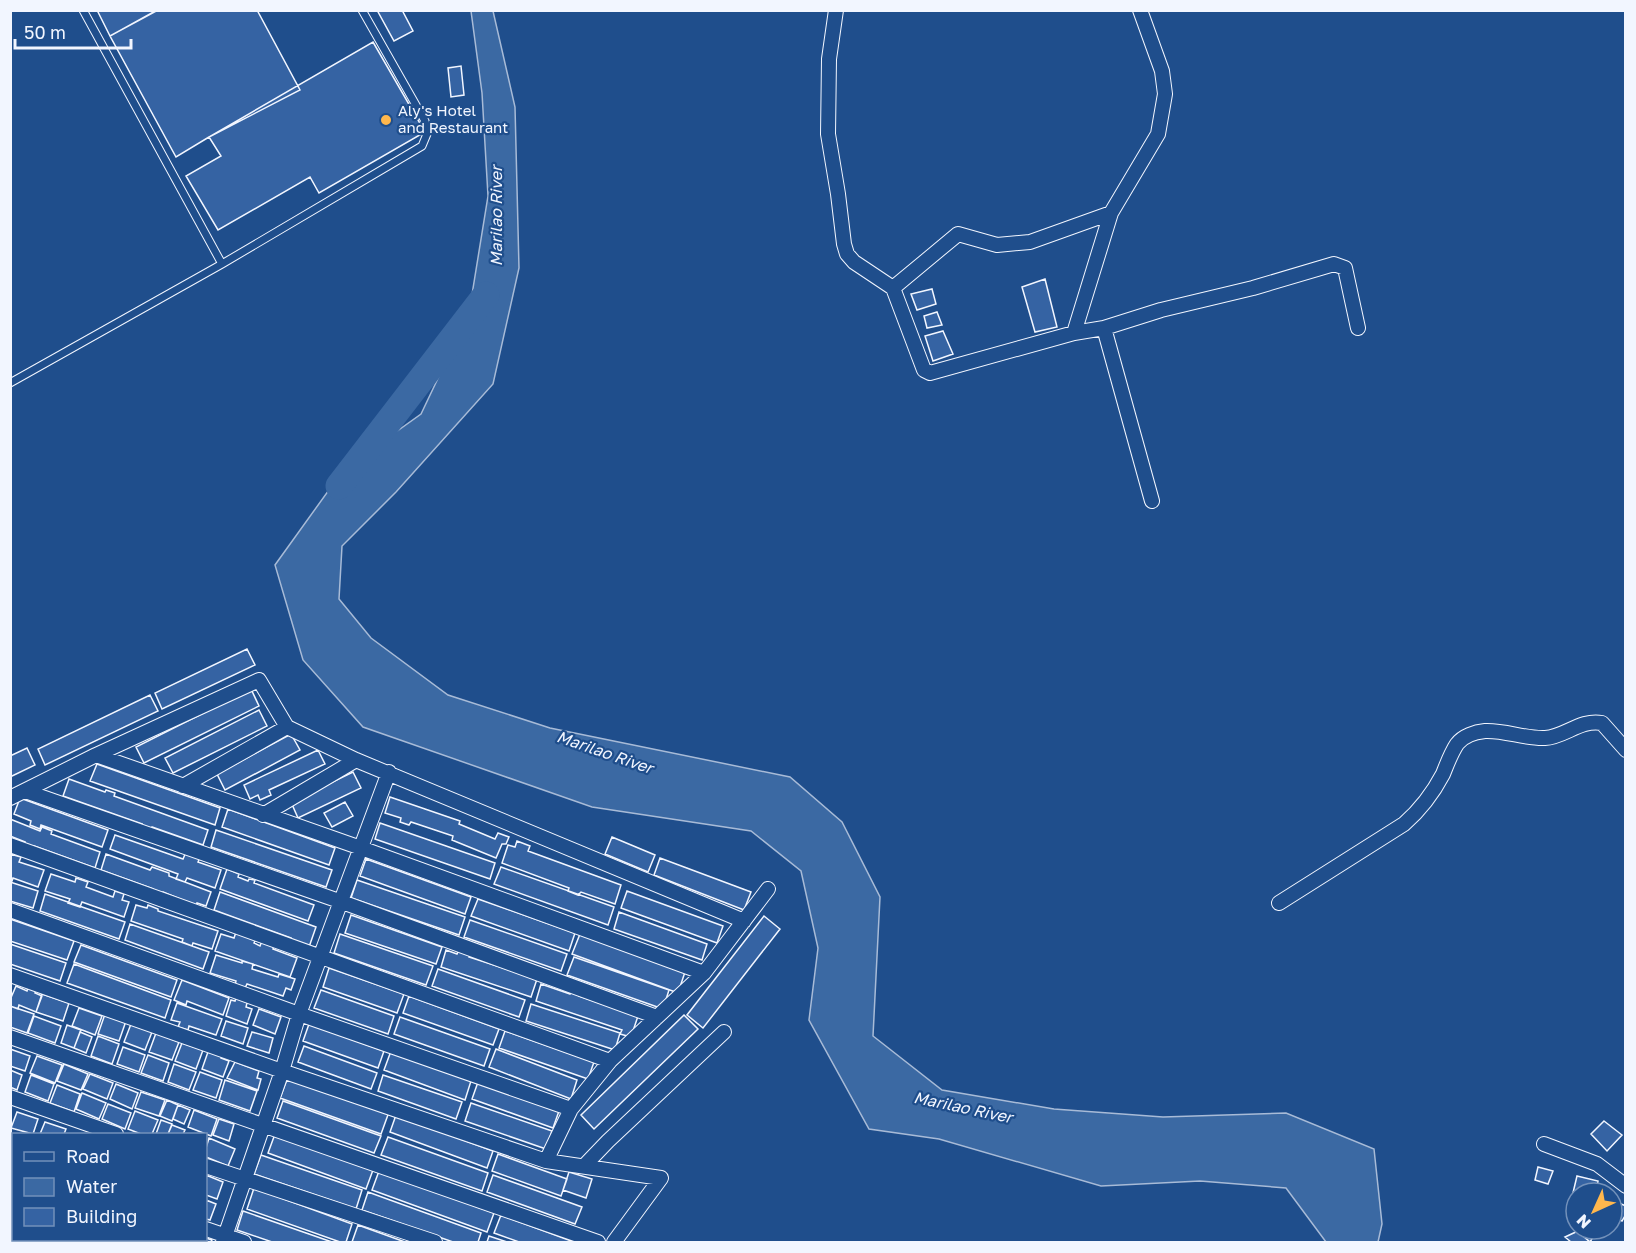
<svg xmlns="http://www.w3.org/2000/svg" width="1636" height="1253" viewBox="0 0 1636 1253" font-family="'Golos Text',sans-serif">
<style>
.water{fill:#3b69a3;stroke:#a8bbd7;stroke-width:1.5}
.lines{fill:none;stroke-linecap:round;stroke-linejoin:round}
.river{stroke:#3b69a3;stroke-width:27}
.building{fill:#3563a3;stroke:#f2f6ff;stroke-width:1.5}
.service-casing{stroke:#f2f6ff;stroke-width:9}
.minor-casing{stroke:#f2f6ff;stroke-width:16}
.service{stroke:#1f4e8c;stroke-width:7}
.minor{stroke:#1f4e8c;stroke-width:14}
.poi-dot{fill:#ffb74d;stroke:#1f4e8c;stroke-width:2}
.labels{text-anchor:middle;stroke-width:4.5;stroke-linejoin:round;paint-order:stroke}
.poi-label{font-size:15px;fill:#f2f6ff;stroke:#1f4e8c;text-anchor:start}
.water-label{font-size:16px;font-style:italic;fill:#f2f6ff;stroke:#1f4e8c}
</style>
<rect width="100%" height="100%" fill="#1f4e8c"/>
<!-- water -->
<path class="water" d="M471,11H493L515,107L519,268L493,384L396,492L342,546L339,599L371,638L448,695L550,728L790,777L842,822L880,897L873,1036L942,1090L1054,1109L1163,1117L1286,1113L1374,1149L1382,1224L1378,1242H1326L1286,1188L1200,1181L1101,1186L939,1139L869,1129L809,1020L818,948L801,871L751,831L592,807L363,727L303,660L275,565L344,469L421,414L469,313L488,196L482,93Z"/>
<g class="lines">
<!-- river -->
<path class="river" d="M339,486L486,295"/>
</g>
<!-- building -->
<path class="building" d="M97,10H158L110,36Z
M157,10H257L300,90L209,137L176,157L110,36Z
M377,10H402L413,31L394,41Z
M373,42L425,132L319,193L310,177L218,230L186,176L221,156L209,137Z
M461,66L464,95L451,97L448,68Z
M1045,279L1057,327L1035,332L1022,287Z
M932,289L936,304L917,310L911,294Z
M937,312L942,325L927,328L924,316Z
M943,331L953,354L933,361L925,336Z
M247,649L255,665L162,709L155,693Z
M251,689L259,706L144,763L136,747Z
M150,695L158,711L45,765L38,749Z
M259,710L267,726L173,773L165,758Z
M291,734L300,750L225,790L217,774Z
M27,748L35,765L10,777V756Z
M318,750L325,764L269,790L271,795L260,800L258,795L250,799L244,785Z
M97,764L220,808L215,825L90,781Z
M353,772L361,788L298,818L291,802Z
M69,779L105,792L106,790L115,793L114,796L208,830L203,845L152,827L150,831L140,827L142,824L63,796Z
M390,797L460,821L459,824L495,839L498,833L509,837L506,844H502L496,858L452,840L453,836L411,822L409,825L400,822L401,818L385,813Z
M20,798L108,830L102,847L41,825L40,829L30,825L31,821L14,814Z
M345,802L353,816L332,827L324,813Z
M228,809L335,848L329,865L222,827Z
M10,819L40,831L42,827L52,831L51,834L100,852L95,868L34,846L32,849L23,846L25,842L10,836Z
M380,823L495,863L490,879L375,839Z
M216,830L332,870L326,887L211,847Z
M115,835L183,859L186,852L200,857L198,862L221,870L215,888L187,878L185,882L176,879L178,874L110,849Z
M612,837L655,855L648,872L605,854Z
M517,841L530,846L528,851L621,885L615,904L581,892L578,895L568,891L569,888L502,863L508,845L515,847Z
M10,854L21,857L19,862L44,870L38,887L13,878L12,881H10Z
M106,854L150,870L152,867L169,873V876L211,892L206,906L197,903L195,908L187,902L163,892L161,896L151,892L153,889L101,870Z
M660,858L751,892L744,910L654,875Z
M366,859L471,897L465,914L360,876Z
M501,867L614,907L608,925L494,884Z
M227,869L239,874L238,877L248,881L249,879L255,880L254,883L314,905L308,921L220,889Z
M51,874L75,882L76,878L88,882L86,887L113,897L115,891L124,894L122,900L129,902L124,917L82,902L80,907L68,903L70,899L45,891Z
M357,880L465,917L459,935L351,898Z
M10,882L38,891L33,908L10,901Z
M627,891L723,926L717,943L621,908Z
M220,892L316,927L309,947L290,941L291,938L214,910Z
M45,894L125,922L119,939L40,911Z
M478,899L575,933L569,951L471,916Z
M136,905L147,908L148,905L158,909V911L218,931L212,949L193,943L192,946L182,942L183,939L131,921Z
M619,912L707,944L702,960L614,929Z
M351,915L442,947L436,964L345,933Z
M764,916L780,929L703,1028L687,1015Z
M10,919L74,941L67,960L10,941Z
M470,920L567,954L561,971L464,937Z
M130,924L209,952L203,969L125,940Z
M236,932L256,939L254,943L260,946L262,941L274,945L273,949L297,958L290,977L215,951L221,934L234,938Z
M340,934L433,966L426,985L334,953Z
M580,934L685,972L678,993L572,954Z
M10,944L66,963L60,981L10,964Z
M81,945L177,980L171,997L74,962Z
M459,949L470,953L469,957L537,979L531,997L441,967L446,950L457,954Z
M216,955L242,963V961L253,964L252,969L278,977L279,974L295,979L291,990L286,988L283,996L247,984L245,988L235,985L236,981L210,973Z
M574,957L669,990L663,1009L567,975Z
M74,964L171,1000L165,1018L67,983Z
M329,968L404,994L397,1013L323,987Z
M438,969L525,1000L519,1017L432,986Z
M182,980L229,998L223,1015L187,1001L186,1005L174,1000Z
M29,984L38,988L35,993L42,996L36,1012L19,1005L18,1009L10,1006V1000L16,986L27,991Z
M541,984L570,994L572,988L581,992L579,996L638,1016L631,1037L620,1034L622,1030L536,1001Z
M321,990L394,1016L388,1034L314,1008Z
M42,994L69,1003L63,1021L36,1012Z
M237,995L248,999L246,1007L252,1009L247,1024L226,1016L231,1000L235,1001Z
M409,996L499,1029L493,1045L403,1013Z
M177,1003L222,1019L216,1035L189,1026L188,1030L178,1027L180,1022L171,1020Z
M531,1004L620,1033L615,1050L526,1021Z
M10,1006L34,1014L27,1033L10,1027Z
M79,1008L102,1016L95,1035L72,1026Z
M259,1009L281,1017L275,1034L253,1025Z
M105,1014L126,1021L119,1041L98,1034Z
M684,1015L698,1029L594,1129L581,1115Z
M34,1016L61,1026L55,1043L28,1033Z
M400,1017L490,1049L484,1066L394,1034Z
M226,1021L248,1028L243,1044L221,1036Z
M131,1024L152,1032L145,1050L124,1042Z
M309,1024L384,1051L378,1068L303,1041Z
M67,1025L81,1030L74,1048L61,1043Z
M505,1031L594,1062L588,1079L499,1048Z
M80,1032L92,1037L86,1053L74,1048Z
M252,1032L273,1038L269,1053L247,1046Z
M156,1033L179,1042L172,1060L149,1052Z
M98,1036L119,1044L112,1064L91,1056Z
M182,1043L203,1050L196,1069L175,1061Z
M304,1046L377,1073L371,1089L298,1062Z
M123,1047L145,1055L139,1072L117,1064Z
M10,1049L30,1056L25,1071L10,1066Z
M209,1049L222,1054L221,1058L229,1061L223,1077L202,1069Z
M496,1049L577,1080L571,1099L489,1067Z
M391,1051L471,1081L465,1100L384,1070Z
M148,1055L169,1063L163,1081L141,1073Z
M37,1056L62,1065L55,1083L30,1073Z
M235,1062L259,1071L257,1078L261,1079L258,1090L227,1078Z
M64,1064L88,1074L81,1090L57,1081Z
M174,1064L196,1072L189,1090L168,1082Z
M10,1070L22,1075L17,1090L10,1087Z
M200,1072L222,1080L216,1098L193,1090Z
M90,1074L113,1083L107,1099L83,1089Z
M31,1075L54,1084L48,1101L25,1092Z
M383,1075L462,1102L456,1119L378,1091Z
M288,1077L389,1112L381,1134L280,1098Z
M225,1080L257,1091L250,1111L219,1100Z
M478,1082L559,1111L553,1128L472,1099Z
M116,1084L138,1093L132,1109L110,1099Z
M57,1085L80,1094L74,1112L50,1103Z
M141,1092L165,1100L159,1116L135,1108Z
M82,1093L106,1103L99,1119L76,1109Z
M167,1100L178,1105L172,1121L160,1116Z
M283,1101L381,1136L374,1153L277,1118Z
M471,1103L552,1131L546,1149L465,1121Z
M108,1104L131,1113L125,1129L102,1119Z
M178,1105L190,1110L184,1124L173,1119Z
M194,1110L217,1119L211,1136L188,1127Z
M135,1111L158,1120L152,1134H141L128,1129Z
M17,1112L38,1119L33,1134L11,1128Z
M396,1115L493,1151L487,1168L390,1132Z
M219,1119L234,1124L229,1141L213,1135Z
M161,1120L172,1124L168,1134H156Z
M1604,1121L1622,1135L1607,1151L1591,1134Z
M45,1122L66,1129L64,1134H40Z
M172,1125L185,1130L183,1134H168Z
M275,1134L373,1170L366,1189L268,1153Z
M388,1137L488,1173L482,1191L381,1155Z
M209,1138L235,1149L228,1166L206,1157V1148Z
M498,1154L567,1179L561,1196L492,1171Z
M261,1155L362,1190L356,1209L254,1174Z
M1538,1167L1553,1171L1548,1184L1535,1180Z
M379,1171L494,1213L487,1232L372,1190Z
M569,1172L592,1179L586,1198L563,1190Z
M206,1175L223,1182L217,1199L206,1195Z
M493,1175L582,1207L575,1224L487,1192Z
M1577,1176L1598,1181L1596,1193H1576V1198L1572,1197Z
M254,1188L352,1224L346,1242H340L247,1209Z
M368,1192L481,1233L478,1242H453L362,1210Z
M206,1200L216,1204L210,1220L206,1219Z
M1614,1201L1626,1206V1214L1622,1221L1612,1216Z
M243,1211L332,1242H272L237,1230Z
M501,1215L574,1242H519L494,1233Z
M358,1225L405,1242H352Z
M1576,1225V1229H1598L1590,1242L1574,1228Z
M1578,1231L1590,1242H1571L1565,1237Z
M489,1236L507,1242H487Z
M206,1238L212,1240L211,1242H175L176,1240Z"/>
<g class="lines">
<defs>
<path id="service" d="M83,10L222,264
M10,383L222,264L422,146L427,134L425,121L362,10"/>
<path id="minor" d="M836,10L829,59L828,134L838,194L844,244L847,254L854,262L893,288L924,370L930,373L1074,333L1104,328L1161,310L1253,288L1334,264L1345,268L1358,328
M893,288L958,234L997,245L1030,242L1111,213
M1104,328L1152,501
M1074,333L1111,213L1158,134L1165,94L1162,71L1140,10
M96,755L361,848L704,973
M183,786L287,727
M25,791L342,902L657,1017
M10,798L96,755L259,680L287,727L356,760L744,921
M263,815L356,760
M10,845L610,1061
M1279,903L1404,824C1420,810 1433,793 1443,774C1447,764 1451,753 1457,744C1463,736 1475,732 1485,731C1505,730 1525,739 1545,738C1565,737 1580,719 1602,723L1626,750
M10,910L299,1014L571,1109
M10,975L282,1071L546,1161
M10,1037L598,1242
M10,1097L116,1134
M1544,1144L1597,1164L1626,1186
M10,1161L14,1162
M206,1166L435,1242
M584,1166L608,1141L724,1032
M10,1225L14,1226
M206,1229L244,1242
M55,1240L64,1242
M223,1242L282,1071L299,1014L389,772
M614,1242L661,1178L546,1161L571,1109L610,1061L704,973L768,889"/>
</defs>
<!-- service casing -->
<use href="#service" class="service-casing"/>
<!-- minor casing -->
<use href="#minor" class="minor-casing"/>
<!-- service -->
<use href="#service" class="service"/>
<!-- minor -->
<use href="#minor" class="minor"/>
</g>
<!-- markers -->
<circle class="poi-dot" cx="386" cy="120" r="6"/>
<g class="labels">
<!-- poi labels -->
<g class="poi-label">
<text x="398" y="116">Aly's Hotel<tspan x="398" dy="17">and Restaurant</tspan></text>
</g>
<!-- water labels -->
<g class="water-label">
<text transform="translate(496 216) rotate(-90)" y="6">Marilao River</text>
<text transform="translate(605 752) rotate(19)" y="6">Marilao River</text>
<text transform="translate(963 1107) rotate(12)" y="6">Marilao River</text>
</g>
</g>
<!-- border -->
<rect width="1636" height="1253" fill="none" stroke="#f2f6ff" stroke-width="24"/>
<!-- legend -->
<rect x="12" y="1133" width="195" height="108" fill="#1f4e8c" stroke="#7391ba" stroke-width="1.5"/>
<rect x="24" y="1152" width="30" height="9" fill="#1f4e8c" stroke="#7391ba" stroke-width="1.5"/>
<text x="66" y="1163" font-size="18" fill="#f2f6ff">Road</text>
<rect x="24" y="1178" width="30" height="18" fill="#3b69a3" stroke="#7391ba" stroke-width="1.5"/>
<text x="66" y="1193" font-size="18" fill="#f2f6ff">Water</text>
<rect x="24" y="1208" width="30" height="18" fill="#3563a3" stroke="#7391ba" stroke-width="1.5"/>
<text x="66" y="1223" font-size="18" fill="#f2f6ff">Building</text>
<!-- north arrow -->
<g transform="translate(1594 1211) rotate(225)"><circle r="28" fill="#1f4e8c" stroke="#7391ba" stroke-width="1.5"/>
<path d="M0-4.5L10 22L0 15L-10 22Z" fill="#ffb74d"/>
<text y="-9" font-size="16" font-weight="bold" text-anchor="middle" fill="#f2f6ff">N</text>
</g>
<!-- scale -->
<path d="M15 39v9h116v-9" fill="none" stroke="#f2f6ff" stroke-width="3"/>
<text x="24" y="39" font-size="18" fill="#f2f6ff" stroke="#1f4e8c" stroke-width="4.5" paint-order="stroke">50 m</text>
</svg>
